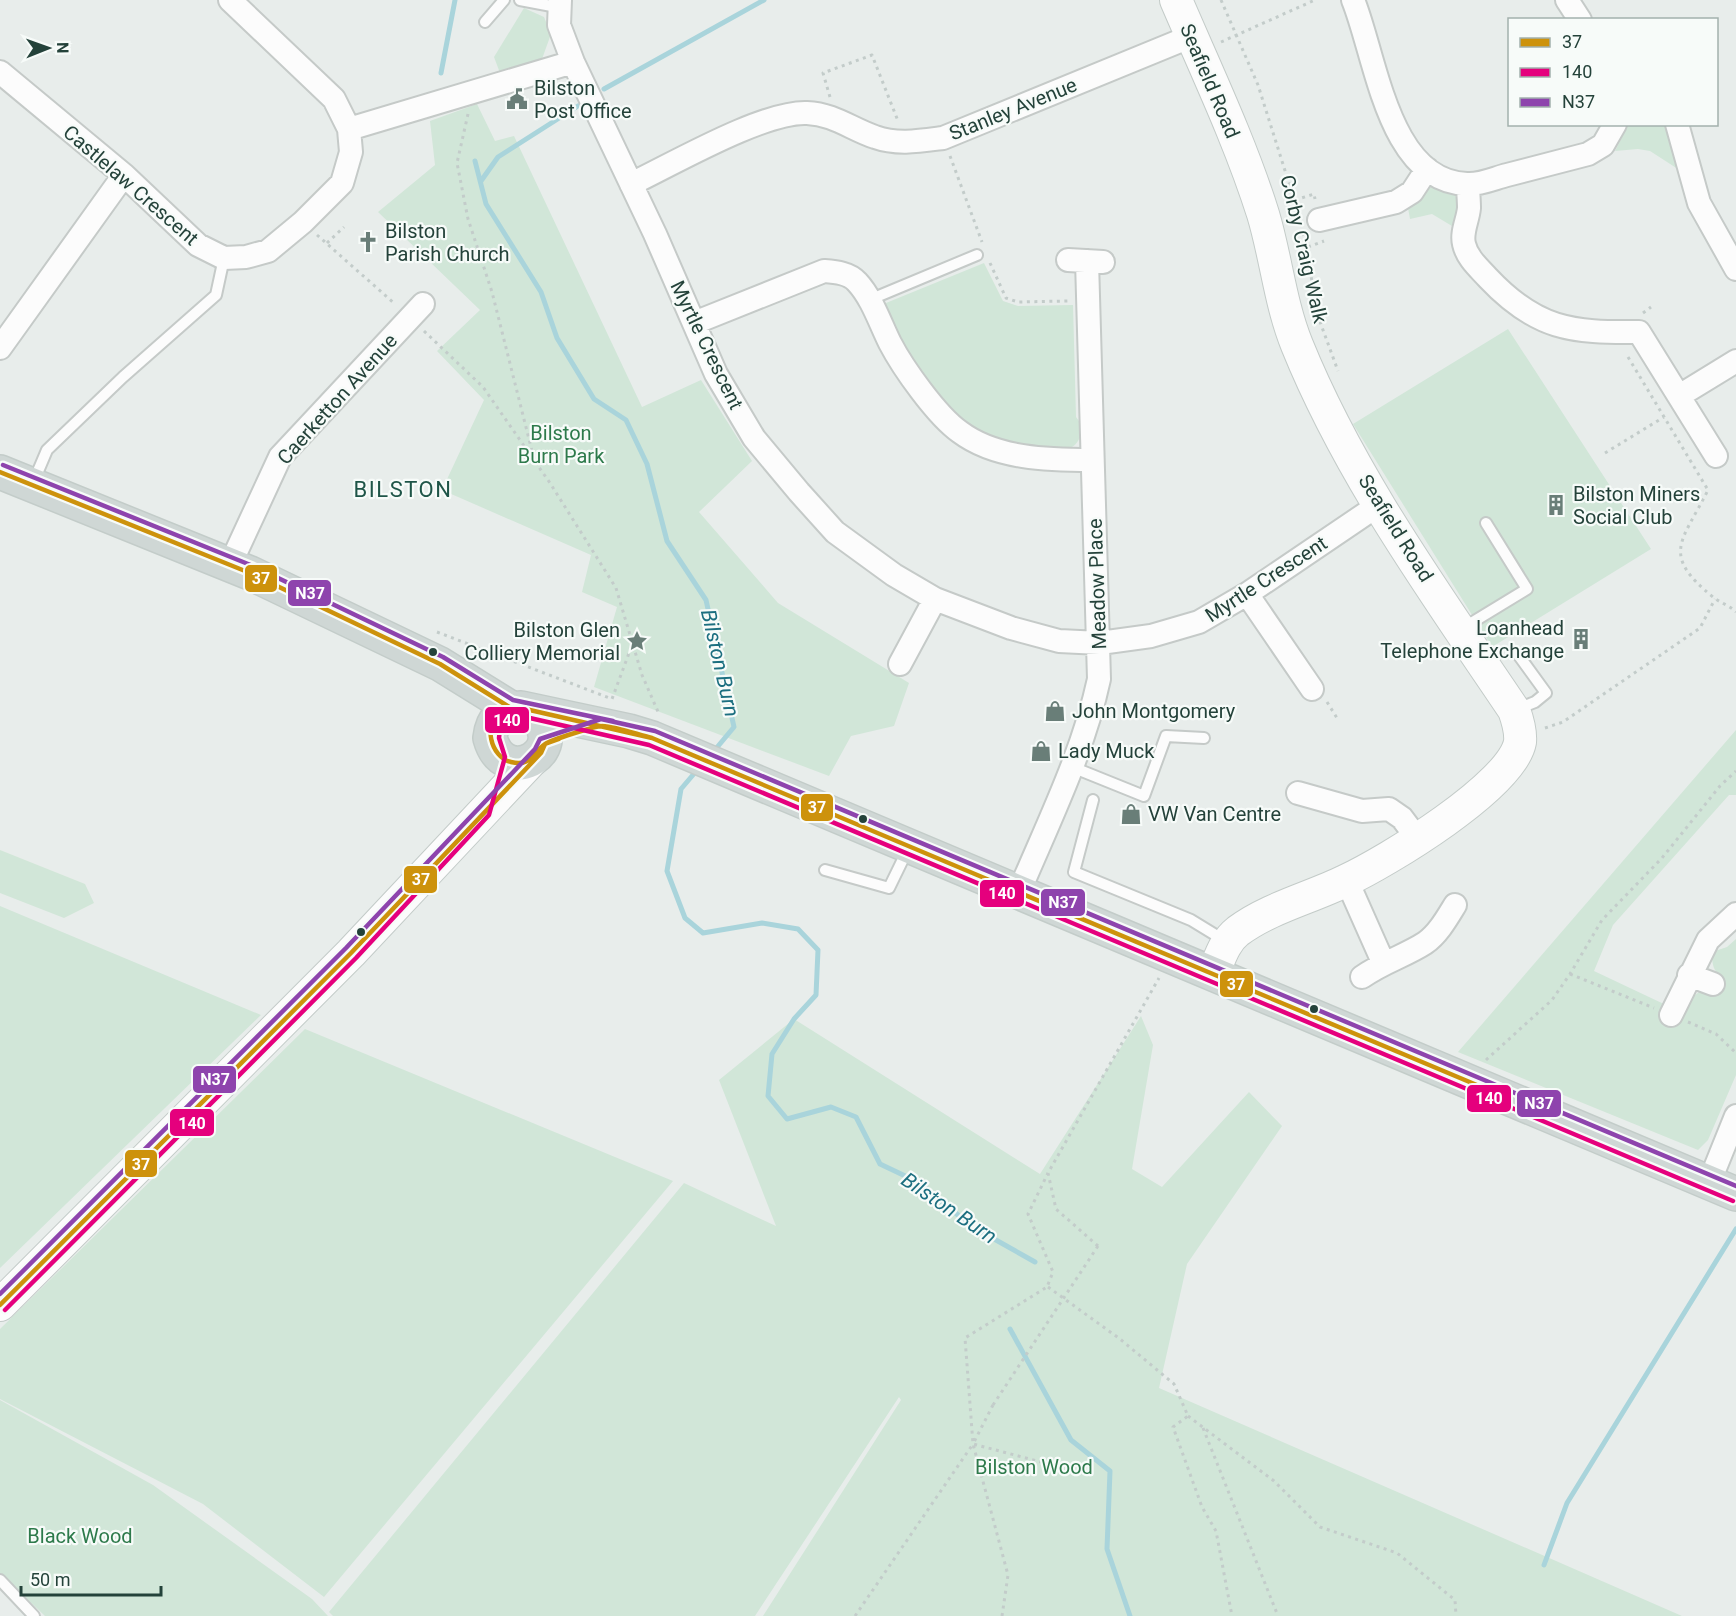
<svg xmlns="http://www.w3.org/2000/svg" width="1736" height="1616" viewBox="0 0 1736 1616" font-family="Roboto,sans-serif">
<style>
.green{fill:#d1e6d8}
.lines{fill:none;stroke-linecap:round;stroke-linejoin:round}
.stream{stroke:#a9d4db;stroke-width:5}
.lane-casing{stroke:#c5cac8;stroke-width:14}
.street-casing{stroke:#c5cac8;stroke-width:26}
.secondary-casing{stroke:#c3cbc8;stroke-width:34}
.primary-casing{stroke:#c3ccc9;stroke-width:36}
.path{stroke:#c3ccca;stroke-width:3;stroke-dasharray:3 4.5;stroke-linecap:butt}
.lane{stroke:#fcfcfc;stroke-width:10}
.street{stroke:#fcfcfc;stroke-width:22}
.secondary{stroke:#fcfcfc;stroke-width:32}
.primary{stroke:#cfd7d5;stroke-width:33}
.path-bridge{stroke:#c3ccca;stroke-width:3;stroke-dasharray:3 4.5;stroke-linecap:butt}
.bus-1-casing{stroke:#f7fbf9;stroke-width:9}
.bus-2-casing{stroke:#f7fbf9;stroke-width:9}
.bus-3-casing{stroke:#f7fbf9;stroke-width:9}
.bus-1{stroke:#cd920c;stroke-width:4.5}
.bus-2{stroke:#e5007d;stroke-width:4.5}
.bus-3{stroke:#8e44ad;stroke-width:4.5}
.bus-dot{fill:#24423a;stroke:#f7fbf9;stroke-width:2}
.labels{text-anchor:middle;stroke-width:4.5;stroke-linejoin:round;paint-order:stroke}
.street-label{font-size:20px;fill:#24423a;stroke:#f7fbf9}
.poi-label{font-size:20px;fill:#24423a;stroke:#f7fbf9;text-anchor:start}
.park-label{font-size:20px;fill:#2d7a4b;stroke:#f7fbf9}
.water-label{font-size:21px;font-style:italic;fill:#1c6f80;stroke:#f7fbf9}
.quarter-label{font-size:22px;letter-spacing:1.5px;fill:#1f5548;stroke:#f7fbf9}
.line-badge{stroke:#f7fbf9;stroke-width:2}
.badge-label{font-size:16px;text-anchor:middle;font-weight:bold;fill:#fff}
</style>
<rect width="100%" height="100%" fill="#e8edeb"/>
<!-- green -->
<path class="green" d="M524,8L544,17L551,34L542,59L500,73L494,57Z
M477,104L495,141L514,136L642,407L701,380L752,461L699,512L778,603L909,683L894,726L851,736L829,776L594,687L617,607L582,592L591,555L442,490L484,400L437,351L480,310L378,212L435,165L430,121Z
M1628,125L1667,126L1681,171L1650,151L1638,149L1615,151Z
M1435,185C1464,193 1460,202 1457,229L1432,214L1410,219L1408,208C1419,201 1424,190 1435,185Z
M984,263L1003,301L1018,306L1073,305L1076,417L1082,425C1081,442 1075,449 1058,452C1048,453 1036,449 1026,447C946,432 922,376 885,313L886,303Z
M1508,329L1651,549L1492,647L1353,424Z
M1736,730V795H1729L1613,925L1594,971L1685,1014L1689,1000L1699,992L1719,994L1724,978C1713,972 1712,965 1712,952L1727,947L1736,939V1075L1708,1140L1698,1150L1458,1052Z
M0,850L85,884L94,903L64,918L0,893Z
M0,906L261,1015L0,1268Z
M1141,1016L1153,1045L1132,1169L1162,1187L1249,1092L1282,1126L1187,1264L1159,1388L1682,1616H763L901,1400L899,1397L755,1616H333L329,1612L684,1183L776,1226L719,1080L794,1019L1040,1174Z
M305,1029L673,1181L324,1597L203,1504L0,1399V1329Z
M0,1400L153,1485L312,1599L328,1616H45L0,1573Z"/>
<g class="lines">
<!-- stream -->
<path class="stream" d="M441,73L455,0
M604,89L764,0
M475,161L486,204L541,292L557,338L594,399L626,420L647,464L667,541L706,600L734,727L714,751
M481,181L498,157L578,106
M698,769L681,789L667,871L685,918L703,933L762,923L798,929L818,950L816,995L794,1019L772,1054L768,1096L787,1119L831,1107L856,1117L880,1164L920,1183L971,1226L1035,1262
M1010,1329L1071,1440L1110,1471L1107,1549L1130,1616
M1544,1565L1567,1503L1736,1229"/>
<defs>
<path id="lane" d="M520,0L557,7
M485,22L504,0
M869,300L977,255
M33,483L47,450L123,377L216,295L224,258
M1463,628L1527,589L1486,523
M1517,709L1535,702L1546,693L1517,653
M1072,767L1144,796L1166,736L1204,738
M1093,800L1074,872L1191,920L1227,942
M825,870L889,888L908,849
M0,1580L34,1616"/>
<path id="street" d="M560,0L559,25L573,62L655,234L716,374L754,438L799,492L835,532L894,575L935,599L1011,628L1059,641L1100,643L1151,636L1199,622L1247,594L1380,504
M1353,0C1376,56 1388,182 1467,184C1480,185 1495,178 1507,175C1534,168 1561,161 1588,154L1603,145L1615,124
M1567,0L1580,20
M0,72L124,175L198,245L224,258L246,257L268,251L303,222L342,183L351,152L349,129L334,99L230,0
M1677,124L1699,203L1736,269
M349,129L573,62
M631,184C673,164 764,111 807,113C834,114 851,129 875,137C897,145 920,141 943,138L1192,36
M1468,184C1468,192 1469,200 1469,208C1468,220 1461,232 1464,244C1467,258 1479,268 1488,278C1536,329 1571,333 1639,332L1716,456
M1319,220L1396,202L1412,192L1427,169
M1068,260L1103,262
M694,323L824,271C836,272 849,273 857,282C872,298 880,323 890,343C903,368 937,416 960,432C996,459 1049,460 1092,460
M0,348L124,175
M1679,396L1736,361
M230,565L280,457L423,304
M1247,594L1312,689
M900,664L935,599
M1298,793L1362,811L1389,809L1402,818L1417,838
M1347,881L1383,962
M1019,892C1048,823 1083,753 1099,679L1087,261
M1689,975L1713,984
M1362,977C1383,962 1405,956 1425,943C1438,934 1447,918 1455,905
M1671,1015L1708,940L1736,914
M1709,1183L1736,1116"/>
<path id="secondary" d="M1176,0C1206,70 1240,141 1263,214C1276,257 1280,303 1297,345C1350,476 1436,594 1514,710C1518,721 1521,731 1520,742C1512,786 1386,862 1345,881C1310,898 1269,908 1238,931C1224,942 1220,958 1213,974
M0,1305L351,953L533,759"/>
<path id="primary" d="M0,472L250,573L440,664L511,708
M530,711C576,748 505,792 490,738C492,719 502,709 521,708L629,731L652,738L1736,1194"/>
</defs>
<!-- lane casing -->
<use href="#lane" class="lane-casing"/>
<!-- street casing -->
<use href="#street" class="street-casing"/>
<!-- secondary casing -->
<use href="#secondary" class="secondary-casing"/>
<!-- primary casing -->
<use href="#primary" class="primary-casing"/>
<!-- path -->
<path class="path" d="M1221,0L1258,85L1299,215
M1221,42L1315,0
M830,97L823,73L872,55L898,121
M468,114L457,163L468,219L492,292L534,459
M950,156L982,242
M1295,200L1314,194L1315,199
M1303,233L1319,319L1338,371
M317,235L395,304
M327,243L344,227
M1308,247L1324,241
M990,263L1006,298L1018,302L1068,301
M1643,313L1651,307
M424,331L483,387L550,483L616,588L642,675L659,714
M1628,357L1708,490C1682,542 1660,554 1713,597C1720,603 1729,605 1736,612
M1605,453L1664,417
M437,632L612,699L632,645
M1327,702L1337,718
M1545,728L1563,722L1700,628L1715,599
M1570,974L1654,1008
M1688,1022L1716,1034L1736,1053
M1486,1060L1552,1000L1570,974L1602,920L1662,858L1720,786L1736,771
M1098,1246L1056,1209L1048,1173L1159,978
M1048,1287L1120,1339L1174,1384L1188,1416L1173,1427L1202,1507L1216,1531L1232,1616
M993,1405L973,1444L1041,1462
M1188,1416L1274,1481L1320,1527L1397,1553L1455,1600L1456,1616
M1203,1428L1278,1616
M855,1616L973,1444
M1002,1616L1008,1575L973,1444L965,1338L1047,1287L1053,1272L1028,1214L1048,1173"/>
<!-- lane -->
<use href="#lane" class="lane"/>
<!-- street -->
<use href="#street" class="street"/>
<!-- secondary -->
<use href="#secondary" class="secondary"/>
<!-- primary -->
<use href="#primary" class="primary"/>
<!-- path-bridge -->
<path class="path-bridge" d="M993,1405L1098,1246"/>
<defs>
<path id="bus-1" d="M0,472L250,573L440,664L511,708
M521,708L652,738C636,734 618,727 602,726C595,726 551,740 545,744C532,753 531,767 511,762C491,758 481,722 503,712C508,709 516,709 521,708Z
M652,738L982,877
M652,738L982,877
M982,877L1491,1091
M982,877L1491,1091
M0,1305L351,953L541,753L545,744L559,739"/>
<path id="bus-2" d="M5,1310L356,958L489,815L505,757L499,738L500,727L508,719L521,716L649,745L1733,1201"/>
<path id="bus-3" d="M3,465L253,566L443,657L513,700L613,721
M0,1294L346,948L535,749L540,739L601,719L655,731L1736,1186"/>
</defs>
<!-- bus-1 casing -->
<use href="#bus-1" class="bus-1-casing"/>
<!-- bus-2 casing -->
<use href="#bus-2" class="bus-2-casing"/>
<!-- bus-3 casing -->
<use href="#bus-3" class="bus-3-casing"/>
<!-- bus-1 -->
<use href="#bus-1" class="bus-1"/>
<!-- bus-2 -->
<use href="#bus-2" class="bus-2"/>
<!-- bus-3 -->
<use href="#bus-3" class="bus-3"/>
</g>
<!-- icons -->
<defs>
<symbol id="civic-bare" viewBox="-9 -9 18 18"><path d="M-.6-6.5H3V-4.5H.6V-3L4-1V1h2V6H-6V1h2V-1L-.6-3ZM-1.2 2.5V6h2.4V2.5Z" fill="#697e78" stroke="#f7fbf9" stroke-width="2.5" paint-order="stroke"/></symbol>
<symbol id="church-bare" viewBox="-9 -9 18 18"><path d="M-1.2-6h2.4v3.5h3.3v2.4h-3.3V6h-2.4V-.1h-3.3v-2.4h3.3Z" fill="#697e78" stroke="#f7fbf9" stroke-width="2.5" paint-order="stroke"/></symbol>
<symbol id="building-bare" viewBox="-9 -9 18 18"><path d="M-4-6H4V6H1V3H-1V6H-4ZM-2.5-4.3h1.7v1.8h-1.7ZM.8-4.3h1.7v1.8H.8ZM-2.5-1h1.7V.8h-1.7ZM.8-1h1.7V.8H.8Z" fill="#697e78" stroke="#f7fbf9" stroke-width="2.5" paint-order="stroke"/></symbol>
<symbol id="sight-bare" viewBox="-9 -9 18 18"><path d="M0-6L1.8-2.2L6-1.7L2.9 1.2L3.7 5.4L0 3.3L-3.7 5.4L-2.9 1.2L-6-1.7L-1.8-2.2Z" fill="#697e78" stroke="#f7fbf9" stroke-width="2.5" paint-order="stroke"/></symbol>
<symbol id="shop-bare" viewBox="-9 -9 18 18"><path d="M-5-2.5h2.3a2.7 3.5 0 0 1 5.4 0H5L5.5 6h-11ZM-1.5-2.5h3a1.5 2.3 0 0 0-3 0Z" fill="#697e78" stroke="#f7fbf9" stroke-width="2.5" paint-order="stroke"/></symbol>
</defs>
<g fill-rule="evenodd">
<use href="#civic-bare" x="502" y="84" width="30" height="30"/>
<use href="#church-bare" x="353" y="227" width="30" height="30"/>
<use href="#building-bare" x="1541" y="490" width="30" height="30"/>
<use href="#building-bare" x="1566" y="624" width="30" height="30"/>
<use href="#sight-bare" x="622" y="626" width="30" height="30"/>
<use href="#shop-bare" x="1040" y="696" width="30" height="30"/>
<use href="#shop-bare" x="1026" y="736" width="30" height="30"/>
<use href="#shop-bare" x="1116" y="799" width="30" height="30"/>
</g>
<!-- markers -->
<g class="bus-dot">
<circle cx="433" cy="652" r="5"/>
<circle cx="863" cy="819" r="5"/>
<circle cx="361" cy="932" r="5"/>
<circle cx="1314" cy="1009" r="5"/>
</g>
<g class="labels">
<!-- street labels -->
<g class="street-label">
<text transform="translate(1210 81) rotate(67)" y="7">Seafield Road</text>
<text transform="translate(1013 109) rotate(-22)" y="7">Stanley Avenue</text>
<text transform="translate(131 185) rotate(41)" y="7">Castlelaw Crescent</text>
<text transform="translate(1304 249) rotate(77)" y="7">Corby Craig Walk</text>
<text transform="translate(707 345) rotate(64)" y="7">Myrtle Crescent</text>
<text transform="translate(337 399) rotate(-48)" y="7">Caerketton Avenue</text>
<text transform="translate(1396 528) rotate(58)" y="7">Seafield Road</text>
<text transform="translate(1266 579) rotate(-33)" y="7">Myrtle Crescent</text>
<text transform="translate(1097 584) rotate(-92)" y="7">Meadow Place</text>
</g>
<!-- poi labels -->
<g class="poi-label">
<text x="534" y="95">Bilston<tspan x="534" dy="23">Post Office</tspan></text>
<text x="385" y="238">Bilston<tspan x="385" dy="23">Parish Church</tspan></text>
<text x="1573" y="501">Bilston Miners<tspan x="1573" dy="23">Social Club</tspan></text>
<text x="1564" y="635" text-anchor="end">Loanhead<tspan x="1564" dy="23">Telephone Exchange</tspan></text>
<text x="620" y="637" text-anchor="end">Bilston Glen<tspan x="620" dy="23">Colliery Memorial</tspan></text>
<text x="1072" y="718">John Montgomery</text>
<text x="1058" y="758">Lady Muck</text>
<text x="1148" y="821">VW Van Centre</text>
</g>
<!-- park labels -->
<g class="park-label">
<text x="561" y="440">Bilston<tspan x="561" dy="23">Burn Park</tspan></text>
<text x="1034" y="1474">Bilston Wood</text>
<text x="80" y="1543">Black Wood</text>
</g>
<!-- water labels -->
<g class="water-label">
<text transform="translate(720 663) rotate(77)" y="7">Bilston Burn</text>
<text transform="translate(949 1208) rotate(34)" y="7">Bilston Burn</text>
</g>
<!-- quarter labels -->
<g class="quarter-label">
<text x="403" y="497">BILSTON</text>
</g>
</g>
<g class="line-badge">
<rect x="244" y="564" width="34" height="29" rx="6" fill="#cd920c"/>
<rect x="287" y="579" width="45" height="28" rx="6" fill="#8e44ad"/>
<rect x="484" y="706" width="46" height="28" rx="6" fill="#e5007d"/>
<rect x="800" y="793" width="34" height="29" rx="6" fill="#cd920c"/>
<rect x="403" y="865" width="35" height="29" rx="6" fill="#cd920c"/>
<rect x="979" y="879" width="46" height="29" rx="6" fill="#e5007d"/>
<rect x="1040" y="888" width="46" height="29" rx="6" fill="#8e44ad"/>
<rect x="1219" y="970" width="35" height="28" rx="6" fill="#cd920c"/>
<rect x="192" y="1065" width="45" height="29" rx="6" fill="#8e44ad"/>
<rect x="1466" y="1084" width="46" height="29" rx="6" fill="#e5007d"/>
<rect x="1516" y="1089" width="46" height="29" rx="6" fill="#8e44ad"/>
<rect x="169" y="1108" width="46" height="29" rx="6" fill="#e5007d"/>
<rect x="124" y="1149" width="34" height="29" rx="6" fill="#cd920c"/>
</g>
<g class="badge-label">
<text x="261" y="584">37</text>
<text x="310" y="599">N37</text>
<text x="507" y="726">140</text>
<text x="817" y="813">37</text>
<text x="421" y="885">37</text>
<text x="1002" y="899">140</text>
<text x="1063" y="908">N37</text>
<text x="1236" y="990">37</text>
<text x="215" y="1085">N37</text>
<text x="1489" y="1104">140</text>
<text x="1539" y="1109">N37</text>
<text x="192" y="1129">140</text>
<text x="141" y="1170">37</text>
</g>
<!-- legend -->
<rect x="1508" y="18" width="210" height="108" fill="#f7fbf9" stroke="#a3b1ad" stroke-width="1.5"/>
<rect x="1520" y="38" width="30" height="9" fill="#cd920c" stroke="#a3b1ad" stroke-width="1.5"/>
<text x="1562" y="48" font-size="18" fill="#24423a">37</text>
<rect x="1520" y="68" width="30" height="9" fill="#e5007d" stroke="#a3b1ad" stroke-width="1.5"/>
<text x="1562" y="78" font-size="18" fill="#24423a">140</text>
<rect x="1520" y="98" width="30" height="9" fill="#8e44ad" stroke="#a3b1ad" stroke-width="1.5"/>
<text x="1562" y="108" font-size="18" fill="#24423a">N37</text>
<!-- north arrow -->
<g transform="translate(48 48) rotate(89)" stroke="#f7fbf9" stroke-width="4.5" paint-order="stroke">
<path d="M0-4.5L10 22L0 15L-10 22Z" fill="#24423a"/>
<text y="-9" font-size="16" font-weight="bold" text-anchor="middle" fill="#24423a">N</text>
</g>
<!-- scale -->
<path d="M21 1586v9h140v-9" fill="none" stroke="#24423a" stroke-width="3"/>
<text x="30" y="1586" font-size="18" fill="#24423a" stroke="#f7fbf9" stroke-width="4.5" paint-order="stroke">50 m</text>
</svg>
